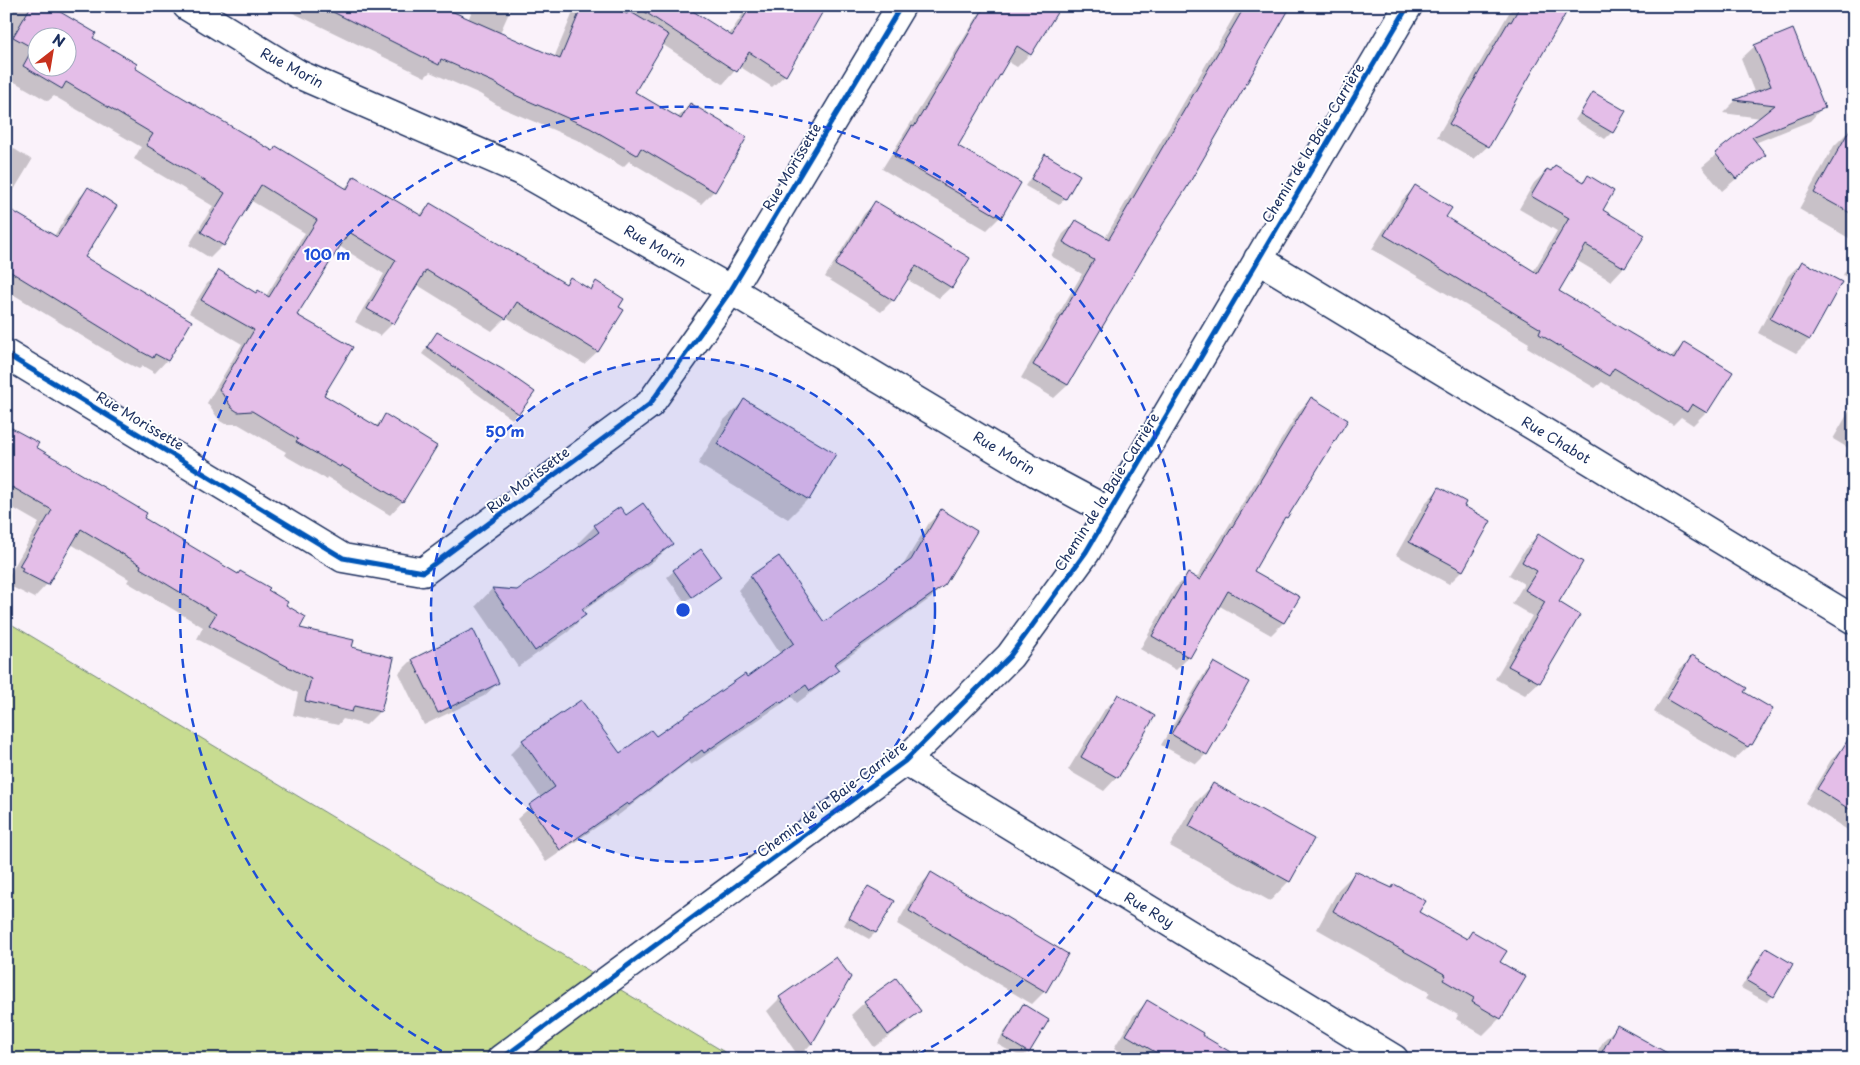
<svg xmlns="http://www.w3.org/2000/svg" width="1860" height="1065" viewBox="0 0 1860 1065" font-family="'Playpen Sans',sans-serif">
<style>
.green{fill:#c8dc91;stroke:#728678}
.shadow{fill:#0003;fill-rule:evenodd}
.building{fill:#e4bee8;stroke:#1b2f5e;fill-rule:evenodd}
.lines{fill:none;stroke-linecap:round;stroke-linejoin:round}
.street-casing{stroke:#1b2f5e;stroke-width:31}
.street{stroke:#fff;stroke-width:28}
.cycleway-casing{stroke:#fff;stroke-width:8}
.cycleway{stroke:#0057b8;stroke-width:5}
.ring{fill:none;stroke:#1d4ed8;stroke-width:2.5;stroke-dasharray:9 6}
.labels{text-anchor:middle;stroke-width:4;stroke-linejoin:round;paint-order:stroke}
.street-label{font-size:14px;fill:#1b2f5e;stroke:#fff}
.centre{fill:#1d4ed8;stroke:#fff;stroke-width:2.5}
.ring-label{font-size:15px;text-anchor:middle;font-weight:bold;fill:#1d4ed8;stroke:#fff;stroke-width:4;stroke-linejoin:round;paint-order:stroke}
</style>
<rect width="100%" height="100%" fill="#faf2fa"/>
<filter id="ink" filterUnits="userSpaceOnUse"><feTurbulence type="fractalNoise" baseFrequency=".02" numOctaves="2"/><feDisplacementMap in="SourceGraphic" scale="10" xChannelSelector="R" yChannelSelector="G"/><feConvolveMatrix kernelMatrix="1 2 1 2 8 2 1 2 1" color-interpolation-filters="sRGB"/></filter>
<g filter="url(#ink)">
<!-- green -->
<path class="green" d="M6,621L736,1059H6Z"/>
<!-- shadow -->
<path class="shadow" d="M6,6H36L91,38L133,68L272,152L277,147L344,189L354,178L419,216L430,204L564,285L571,278L589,290L596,283L597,352L584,364L506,317L492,331L416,284L393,323L380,336L355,322L384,274L339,246L296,316L323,396L375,427L386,416L402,502L390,515L327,477L326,479L284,455L286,452L238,424H225L220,421L207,403L242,344L189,313L207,284L220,271L256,294L266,296L305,233L250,200L223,245L210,258L189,245L213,206L134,159L141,147L54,96L48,101L6,77ZM38,38H68V68H38Z
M279,6H437L468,20L474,6H512L499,35L554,58L574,10L578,6H683L729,35L748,6H825L785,75L772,87L739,66L723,84L662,44L634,93L677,118L691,105L745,138L714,191L701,204L629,161L623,167L577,140L502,108L480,94L430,72L425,77Z
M984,6H1043L1030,54L1017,67L1007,61L956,147L1000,217L987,230L882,169Z
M1240,6H1290L1068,385L1054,398L1021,378L1082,274L1051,256L1063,234L1076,221L1105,238Z
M1513,6H1569L1488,146L1474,159L1437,137Z
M1770,6H1786L1785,8Z
M1755,46L1823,107L1810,121L1755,143L1764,155L1722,191L1702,167L1761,118L1723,113L1735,101L1755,94L1741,59Z
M1593,93L1612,132L1605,139L1575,120Z
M1851,129L1854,131V241L1799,209L1834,146Z
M11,147L32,160L6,203V152Z
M1045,156L1065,198L1059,205L1025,186Z
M1555,166L1583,182L1588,177L1601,210L1643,236L1624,267L1611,281L1576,260L1557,291L1670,358L1684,343L1706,412L1693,425L1681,417L1673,425L1602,382L1595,388L1527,347L1529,343L1372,249L1402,200L1415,187L1445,218L1533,272L1557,231L1519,209L1534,183L1547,170L1550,172Z
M88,189L83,258L167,360L155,373L143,366L139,369L125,362L6,290V208L54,236L76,201Z
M875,203L951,287L939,298L906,279L893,300L881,312L825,277L864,214Z
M1854,257V281L1843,275Z
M1802,262L1840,282L1809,340L1796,353L1758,333L1788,276Z
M437,333L518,413L512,419L422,354Z
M1311,398L1286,517L1280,523L1253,571L1298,597L1283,623L1271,635L1218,605L1189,657L1176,670L1140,649L1175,588L1188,575L1196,579L1299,411Z
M744,401L808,499L788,519L698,464L724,420Z
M1854,403V463L1844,457L1850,449L1833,439Z
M6,426L34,448L143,518L267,591L284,606L298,629L351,648L380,711L366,725L343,719L338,725L293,715L298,693L197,639L203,627L127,582L129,579L71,544L47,584L34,598L8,585L10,581L7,579L39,523L6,504Z
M1440,488L1463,506L1490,522L1462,571L1449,584L1396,555L1426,502Z
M942,510L944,584L931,598L834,667L837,670L824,683L797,703L792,697L691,765L688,762L616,817L614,815L546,862L517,819L541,798L510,754L523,741L580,701L620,755L656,738L781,655L738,590L750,577L779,558L823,624L902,567L929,523Z
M625,517L672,544L655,560L582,612L585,615L568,632L518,667L476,606L492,589L517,591L581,547L578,543L595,526Z
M1538,535L1557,602L1539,682L1525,695L1495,679L1532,616L1512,604L1524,584L1509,575L1525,549Z
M674,571L719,577L685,602L667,577Z
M472,630L498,683L484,696L424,725L399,673L412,660Z
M1692,657L1743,693L1751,744L1734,760L1654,712L1679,670Z
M1215,663L1206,754L1196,764L1161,745L1204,674Z
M1119,696L1153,716L1117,777L1104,791L1068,770L1105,709Z
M1844,747L1854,753V834L1805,803L1831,760Z
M1213,785L1289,881L1270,901L1170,846L1194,804Z
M1356,872L1391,889L1395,885L1418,913L1465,939L1472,932L1499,962L1500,1018L1483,1035L1456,1019L1458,1015L1427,997L1430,993L1317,929L1339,889Z
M931,874L1045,991L1032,1004L897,924L918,887Z
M868,888L893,902L875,933L869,939L844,925L862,894Z
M1766,950L1773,996L1767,1002L1741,988L1760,956Z
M850,977L811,1044L799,1057L767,1011L780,998Z
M896,979L919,1011L906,1024L874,1047L851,1015L865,1002Z
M1147,1002L1239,1059H1132L1114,1048L1134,1015Z
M1023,1005L1028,1052L1022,1058L997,1044L1017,1012Z
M1617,1027L1675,1059H1593L1604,1040Z"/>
<!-- building -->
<path class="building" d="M31,6H50L96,33L93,38L137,64L135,68L165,87L273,151L276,146L347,189L354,176L422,216L430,203L566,284L570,277L591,290L596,281L624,299L619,307L624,310L598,352L517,302L506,319L426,270L394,324L367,309L396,260L349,232L297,315L353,347L324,395L378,427L385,414L437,446L403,502L341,465L340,467L296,442L298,439L252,411L238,412L232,408L219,389L254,330L201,300L219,270L256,293L258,290L269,297L317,220L261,185L224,246L201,232L225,193L146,145L153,134L66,82L62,89L23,66L33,48L13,37ZM38,38H68V68H38Z
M321,6H440L560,59L582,6H610L627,14L629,11L669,35L635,92L681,119L690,103L747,137L715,192L641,148L637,155L590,128L515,95L493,82L441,59L439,65Z
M636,6H685L732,36L751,6H826L786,76L749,52L737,72Z
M985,6H1061L1031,55L1017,46L958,146L1021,183L1001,218L894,156L912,126L914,127Z
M1245,6H1291L1186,189L1163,224L1068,385L1033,365L1094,260L1063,242L1076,220L1109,239Z
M1520,6H1570L1489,147L1449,124L1509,21L1511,22Z
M1793,29L1825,108L1752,137L1766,155L1736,179L1715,153L1775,105L1734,100L1771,86L1754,45Z
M1593,92L1626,111L1613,133L1580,114Z
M1854,122V215L1814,193Z
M1045,154L1080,175L1066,199L1031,179Z
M1555,165L1584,182L1588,175L1614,191L1603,210L1645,235L1625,268L1586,245L1559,291L1674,359L1684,342L1733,372L1707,413L1692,404L1687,412L1614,368L1609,376L1539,334L1541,329L1384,235L1415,185L1452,208L1446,217L1537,273L1569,218L1531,196L1547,169L1551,171Z
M88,187L117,206L85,257L192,321L168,361L155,354L153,358L138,350L6,269V207L57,237Z
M875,201L970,258L952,288L916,266L894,301L835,265Z
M1802,261L1842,282L1810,340L1770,319Z
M437,332L502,369L535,392L519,414L427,347Z
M1311,397L1348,420L1287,518L1285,517L1254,571L1300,597L1284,623L1228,591L1190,658L1152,636L1188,573L1200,580Z
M744,399L836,454L809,500L717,444Z
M6,425L39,443L36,447L147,513L144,518L238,574L240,571L270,588L268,590L288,602L286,605L306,617L300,628L354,640L352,647L394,658L381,712L354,706L352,712L305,701L311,679L209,625L216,614L140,568L141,565L81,529L48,585L21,571L23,568L19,566L52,510L12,487L6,497Z
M1439,487L1466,502L1464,506L1491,521L1463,571L1409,542Z
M643,503L673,544L582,609L586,615L535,651L492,588L517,590L586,542L599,532L594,525L620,507L626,515Z
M941,509L977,531L945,585L834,664L839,670L810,691L806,685L781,703L779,701L704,753L702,750L629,805L627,803L560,850L529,805L555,787L522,740L581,700L620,753L651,730L656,736L745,674L747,677L794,643L750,576L779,556L824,622L911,560Z
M1538,534L1583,562L1559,602L1580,615L1540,683L1508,666L1545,602L1525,590L1537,571L1522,562Z
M701,549L721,577L692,597L673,570Z
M473,629L499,683L438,713L412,659Z
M1692,655L1747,688L1744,692L1773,709L1752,745L1750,744L1748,747L1666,699Z
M1214,662L1249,682L1207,755L1171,734Z
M1118,694L1155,716L1118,778L1081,757Z
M1854,730V812L1817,789Z
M1213,783L1314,839L1290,882L1189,826Z
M1355,871L1392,888L1394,884L1426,901L1419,912L1467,939L1472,931L1507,951L1500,962L1526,977L1501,1019L1472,1002L1474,998L1443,980L1446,975L1333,911Z
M931,872L1068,954L1046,992L909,911Z
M868,886L895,901L876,933L849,918Z
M1766,948L1793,964L1774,997L1747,981Z
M836,957L851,977L812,1044L779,997Z
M896,978L921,1011L888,1035L864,1001Z
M1147,1000L1203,1033L1202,1035L1242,1059H1167L1126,1035Z
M1023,1004L1049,1020L1029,1053L1003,1037Z
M1617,1025L1678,1059H1598Z"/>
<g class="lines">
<defs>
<path id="street" d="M187,6L298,74L522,171L731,290L1035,472L1110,512
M1258,259L1854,620
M6,354L343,558L423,572L650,404L731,290L901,6
M905,761L1394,1059
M501,1059L905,761L1010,656L1086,552L1408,6"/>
</defs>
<!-- street casing -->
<use href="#street" class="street-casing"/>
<!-- street -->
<use href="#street" class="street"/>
<defs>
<path id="cycleway" d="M6,354L343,558L423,572L650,404L731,290L901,6
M501,1059L905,761L1010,656L1086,552L1408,6"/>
</defs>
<!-- cycleway casing -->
<use href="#cycleway" class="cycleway-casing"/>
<!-- cycleway -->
<use href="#cycleway" class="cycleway"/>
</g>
</g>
<!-- distance rings -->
<circle cx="683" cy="610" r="252" fill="#1d4ed8" fill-opacity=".12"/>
<g class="ring">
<circle cx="683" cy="610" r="252"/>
<path d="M455 1058A503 503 0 1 1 911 1058"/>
</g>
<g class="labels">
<!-- street labels -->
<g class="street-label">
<text transform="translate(292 68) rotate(28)" y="5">Rue Morin</text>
<text transform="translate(1313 143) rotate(-59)" y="5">Chemin de la Baie-Carrière</text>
<text transform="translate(792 167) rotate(-59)" y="5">Rue Morissette</text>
<text transform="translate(655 246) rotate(30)" y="5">Rue Morin</text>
<text transform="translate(140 421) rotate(31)" y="5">Rue Morissette</text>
<text transform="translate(1556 440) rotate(31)" y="5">Rue Chabot</text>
<text transform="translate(1004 453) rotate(31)" y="5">Rue Morin</text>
<text transform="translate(528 480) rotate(-37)" y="5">Rue Morissette</text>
<text transform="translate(1107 492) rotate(-58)" y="5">Chemin de la Baie-Carrière</text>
<text transform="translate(832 799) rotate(-37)" y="5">Chemin de la Baie-Carrière</text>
<text transform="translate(1149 910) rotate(31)" y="5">Rue Roy</text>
</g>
</g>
<circle cx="683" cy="610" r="8" class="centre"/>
<g class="ring-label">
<text x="327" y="260">100 m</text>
<text x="505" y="437">50 m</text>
</g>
<!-- margin -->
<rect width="1860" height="1065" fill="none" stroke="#fff" stroke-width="25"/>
<rect x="12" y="12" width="1835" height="1040" fill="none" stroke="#1b2f5e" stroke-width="2" filter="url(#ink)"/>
<!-- north arrow -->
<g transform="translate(52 52) rotate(31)"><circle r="24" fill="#ffffff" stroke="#a4acbf"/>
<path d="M0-4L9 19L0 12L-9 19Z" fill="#c8321e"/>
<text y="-8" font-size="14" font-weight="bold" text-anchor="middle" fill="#1b2f5e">N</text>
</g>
</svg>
